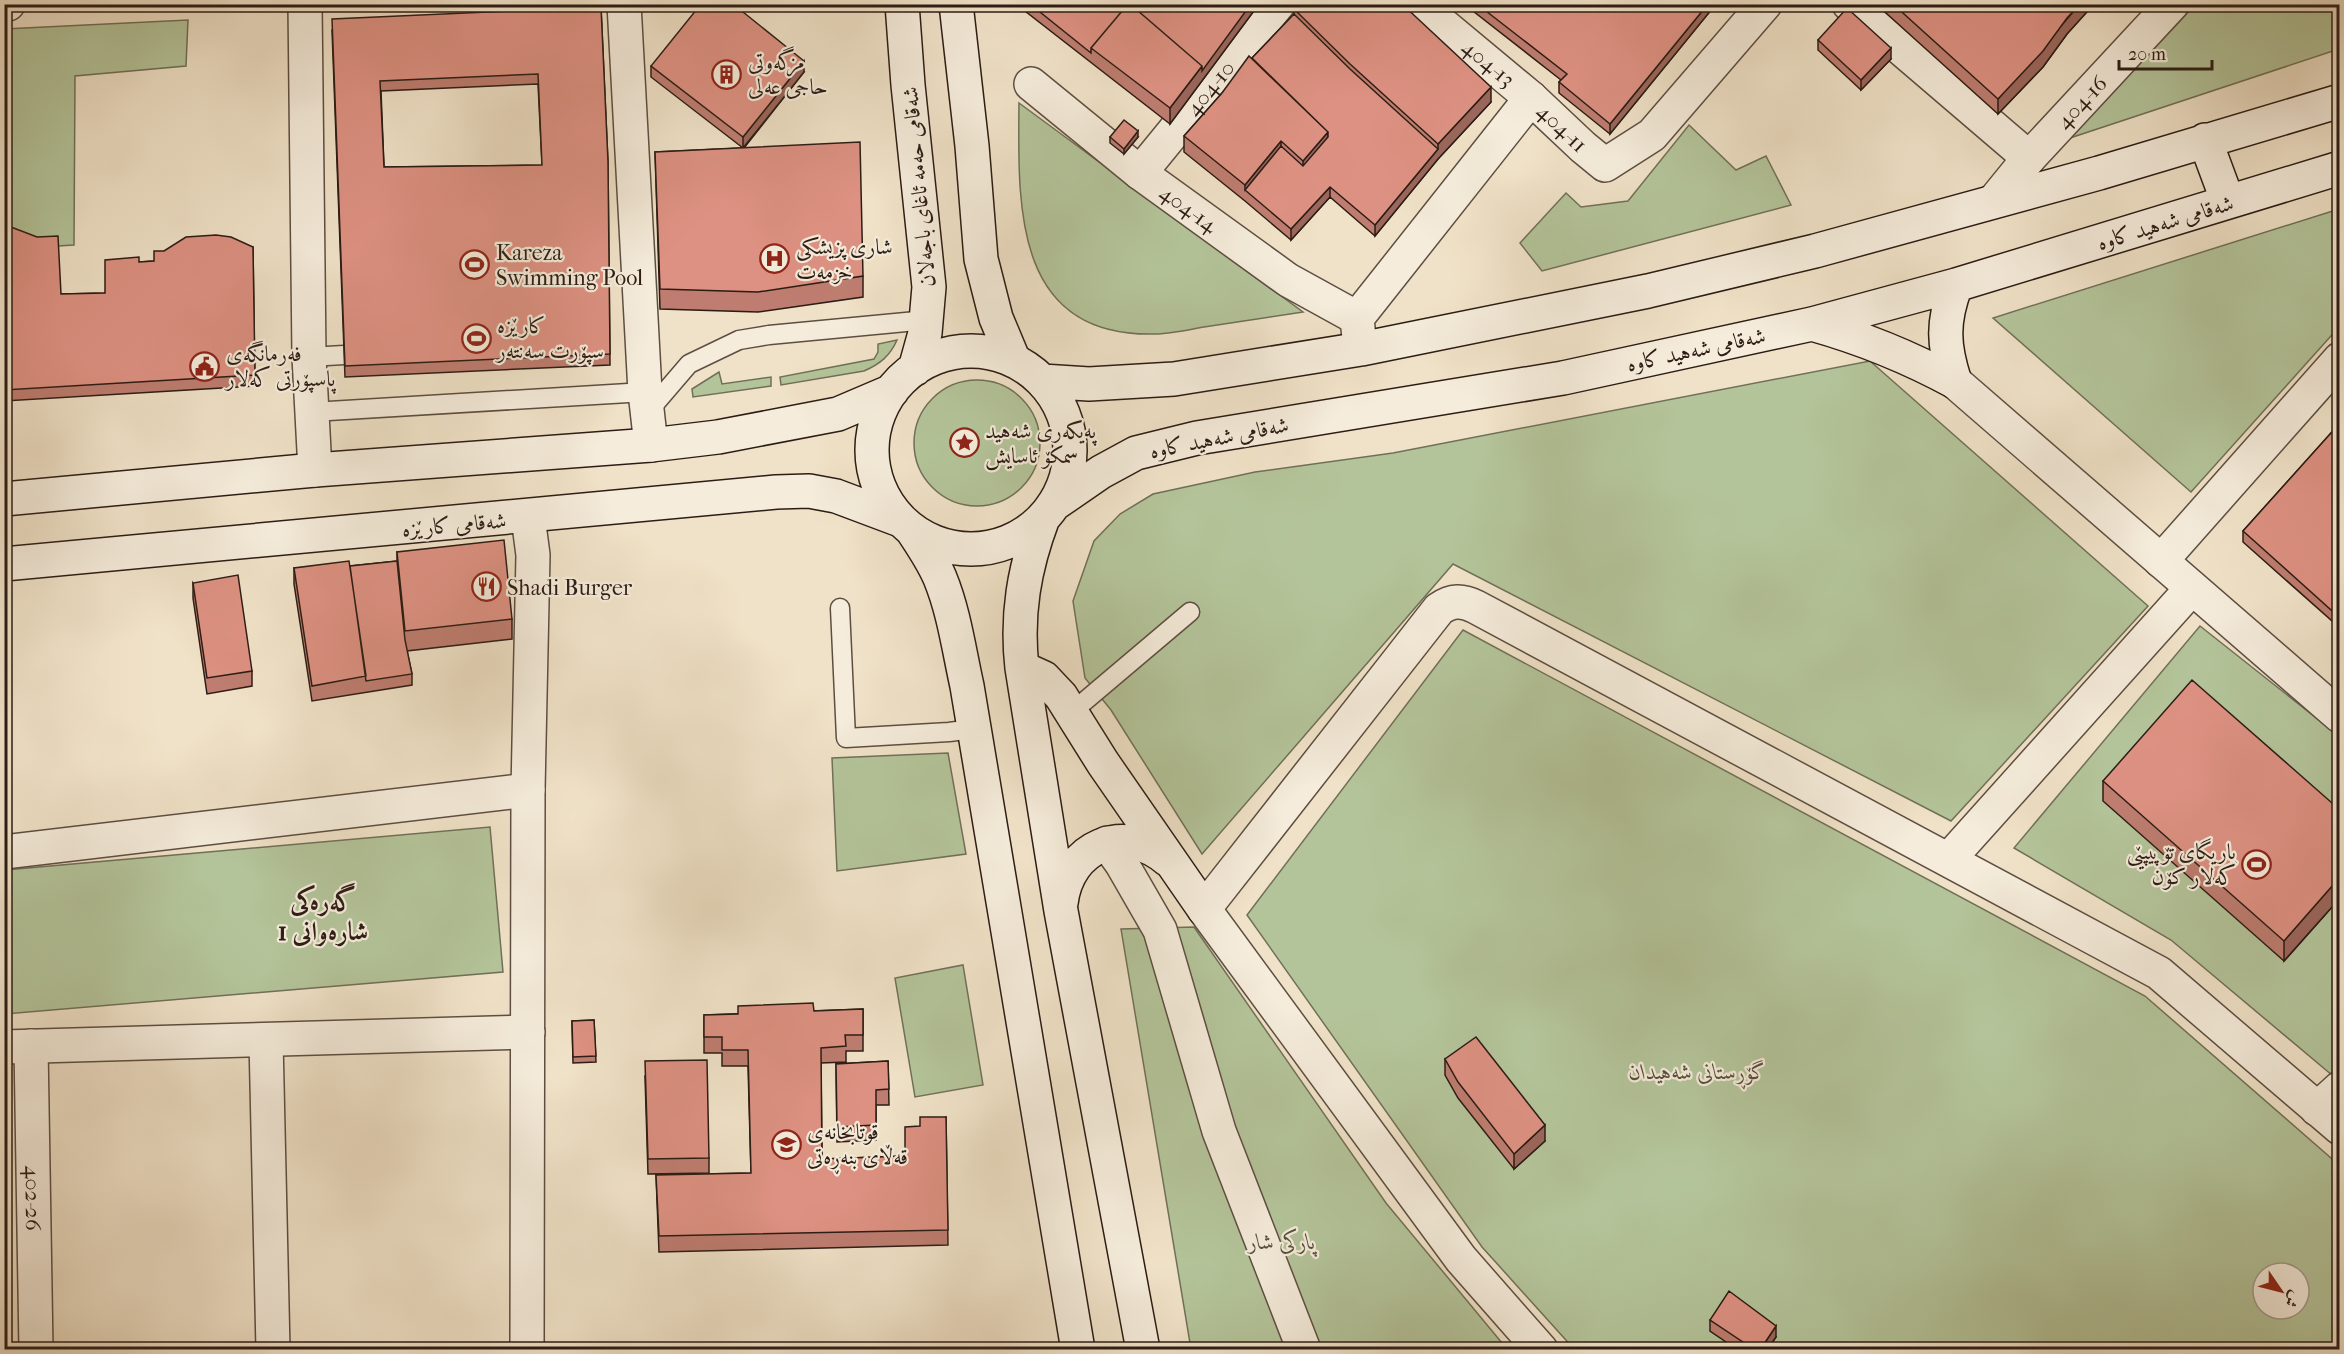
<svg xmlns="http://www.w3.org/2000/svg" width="2344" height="1354" viewBox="0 0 2344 1354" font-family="'IM FELL French Canon',Amiri,serif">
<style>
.green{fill:#b4c49a;stroke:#707058;stroke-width:1.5;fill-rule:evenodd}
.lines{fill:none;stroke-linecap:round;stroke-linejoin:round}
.lane-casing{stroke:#5d4e42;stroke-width:21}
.street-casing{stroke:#5d4e42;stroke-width:36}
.secondary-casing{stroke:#2c1c15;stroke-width:36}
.lane{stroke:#f5ecdb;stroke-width:18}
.street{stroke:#f5ecdb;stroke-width:33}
.secondary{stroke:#f5ecdb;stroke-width:33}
.wall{fill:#be7d70;stroke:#2c1c15;stroke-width:1.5;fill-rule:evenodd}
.shaded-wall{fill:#9b665b;stroke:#2c1c15;stroke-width:1.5}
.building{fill:#dd9182;stroke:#2c1c15;stroke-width:1.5;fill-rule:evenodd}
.labels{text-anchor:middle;stroke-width:4.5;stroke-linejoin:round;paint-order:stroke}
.poi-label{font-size:22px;fill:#2c1c15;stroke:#f5ecdb;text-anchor:start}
.street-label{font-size:22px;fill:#2c1c15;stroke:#f5ecdb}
.park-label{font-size:22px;font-style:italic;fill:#554e3d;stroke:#f5ecdb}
.quarter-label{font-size:26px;font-weight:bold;fill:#2c1c15;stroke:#f5ecdb}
</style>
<rect width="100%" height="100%" fill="#f0e2c8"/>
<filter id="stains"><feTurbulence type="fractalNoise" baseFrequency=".00333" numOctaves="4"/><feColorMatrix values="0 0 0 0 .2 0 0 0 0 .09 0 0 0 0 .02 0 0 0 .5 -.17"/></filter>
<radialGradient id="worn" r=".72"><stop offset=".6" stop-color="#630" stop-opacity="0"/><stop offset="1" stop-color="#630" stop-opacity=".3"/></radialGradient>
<!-- green -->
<path class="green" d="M2195,5H2339V49L2070,138Z
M188,20L186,66L75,76L74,245L58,246L5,238L4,29Z
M1019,103L1303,312C1270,317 1237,322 1204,327C1187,330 1170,334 1154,334C1013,337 1018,206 1019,103Z
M1689,125L1736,170L1766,156L1791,205L1542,271L1520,243L1566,193L1581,207L1628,201Z
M2339,209V327L2191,492L1993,318Z
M897,340C890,356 880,364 864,371L781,385L780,377L874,359L878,352V344Z
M1870,361L2148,606L1951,821L1453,564L1202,854L1111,710L1085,678L1073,601L1094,541L1120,514L1153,494L1255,472L1393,453Z
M719,372L722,384L771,377V386L693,397L692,389Z
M914 443a63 63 0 1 1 126 0a63 63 0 1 1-126 0Z
M2200,626L2339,736V1081L2171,940L2014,848Z
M1463,630L2145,996L2339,1165V1349H1574L1482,1247L1247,915ZM2263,1273H2299V1309H2263Z
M948,753L966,854L837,871L832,758Z
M490,827L503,972L5,1014V870Z
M1194,927L1386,1203L1507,1349H1191L1121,929Z
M963,965L983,1085L915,1097L895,978Z"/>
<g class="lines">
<defs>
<path id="lane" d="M309,357L344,355
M312,412L645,392
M647,413L689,364L739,340L769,335L927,320
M840,608L846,738L949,732L973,729
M1073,711L1190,612"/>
<g id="street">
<path d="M305,4L309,357L315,470"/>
<path d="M624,4L645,392L651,445"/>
<path id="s1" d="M1418,4L1531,98L1583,147L1605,165L1652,135L1765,4"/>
<path d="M1849,4L2029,158"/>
<path d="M4,5L8,4"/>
<path id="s2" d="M1031,84L1140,173L1288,280L1357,318"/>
<path id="s3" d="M1140,173L1278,4"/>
<path id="s4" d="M1994,201L2029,158L2172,4"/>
<path d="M1359,338L1357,318L1531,98"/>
<path d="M1955,382L2340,716"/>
<path d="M2161,561L2340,359"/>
<path d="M1107,843L1122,864L1160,930L1219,1131L1304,1350"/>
<path d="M4,852L528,790"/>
<path d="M1949,859L2192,588"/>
<path d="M266,1040L273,1350"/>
<path id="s5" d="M31,1046L36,1350"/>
<path d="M4,1047L528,1032"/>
<path d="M2317,1109L2340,1088"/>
<path d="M527,1350L528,790L533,555L528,517"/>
<path d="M1541,1350L1461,1259L1204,909L1439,609C1452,600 1462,600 1476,607L2159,973L2340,1128"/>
</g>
<path id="secondary" d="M902,4L908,85L929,287L925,333L915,369
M956,4L972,146L981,259L996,318L1014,361
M2205,140L2228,202
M1812,324C1862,338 1909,357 1955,382
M872 450a99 99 0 1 1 198 0a99 99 0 1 1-198 0Z
M1042,381L1089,384L1174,379L1361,349L1648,291L1815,251L2099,173L2340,101
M1955,382C1943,345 1942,322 1956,285
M4,499L315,470L651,445L718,437L838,414L892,391
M1053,505L1101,472L1136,453L1197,438L1563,378L1812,324L1956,285L2340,168
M1043,518C1024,568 1016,615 1022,668L1061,911L1143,1350
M912,530C922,545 933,561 940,578C954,612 959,650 967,686L1078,1350
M4,564L776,492L809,491L836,496L900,520
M1022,668L1044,678L1061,696L1103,763L1204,909
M1061,903C1068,846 1124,822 1168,860"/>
</defs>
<!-- lane casing -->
<use href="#lane" class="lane-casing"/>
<!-- street casing -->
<use href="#street" class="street-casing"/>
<!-- secondary casing -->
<use href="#secondary" class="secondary-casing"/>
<!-- lane -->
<use href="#lane" class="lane"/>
<!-- street -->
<use href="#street" class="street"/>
<!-- secondary -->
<use href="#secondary" class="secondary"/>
</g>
<!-- wall -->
<path class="wall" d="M1016,4H1259L1170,124Z
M1464,4H1716L1610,134L1559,93V82L1561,80Z
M1876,4H2094L2067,34L2043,67L1998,114Z
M601,7L608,162L610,365L345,377L332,30ZM538,84L542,165L384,167L381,91Z
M1294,9L1491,102L1438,159L1375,236L1330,197L1291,240L1245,201L1184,152V136L1222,93L1252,58L1294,14Z
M1818,40L1891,59L1861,90L1818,50Z
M651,66L804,72L744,148L863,276V297L758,312L660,309L655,152L743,148L651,77Z
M1110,137H1138L1124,154L1110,143Z
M4,228L61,294L105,293L139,262L154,261L253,247L255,386L4,401Z
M2340,423V628L2243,542V531Z
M397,552L512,619V639L407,651L412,674V685L312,701L294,584V568L350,566L397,561Z
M193,583L252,671V686L207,694L193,598Z
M2103,781L2340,810V898L2284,961L2103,801Z
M863,1009V1051H846V1062L821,1063L822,1159L905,1156L920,1126L946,1117L948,1245L659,1252L656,1175L751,1173L748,1066H722V1053H704V1015Z
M594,1020L596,1062L573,1063L572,1021Z
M1445,1059L1545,1141L1514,1169L1458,1098L1445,1075Z
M888,1061L889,1105H876V1140L837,1142L836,1064Z
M645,1077L709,1158V1173L648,1174Z
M1710,1320L1776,1337L1767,1350H1738L1710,1331Z"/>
<!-- shaded-wall -->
<path class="shaded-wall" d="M1251,4H1259L1170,124V108L1202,66Z
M1708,4H1716L1610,134V124Z
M2080,4H2094L2067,34L2043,67L1998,114V99Z
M1891,48V59L1861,90V80Z
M804,61V72L743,148V137Z
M1491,87V102L1438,159L1375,236V225L1438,149V144Z
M1138,131V137L1124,154V149Z
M1328,132V148L1303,177V161Z
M1281,141V157L1245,190V185Z
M1330,187V197L1291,240V229Z
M2340,877V898L2284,961V941Z
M1545,1125V1141L1514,1169V1154Z
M1776,1326V1337L1767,1350H1760Z"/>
<!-- building -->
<path class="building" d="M701,4H733L804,61L743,137L651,66Z
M1030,4H1128L1091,48V53Z
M1128,4H1130L1202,66L1170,108L1091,48Z
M1130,4H1251L1202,71V66Z
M1299,4H1402L1491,87L1438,144L1350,64L1294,9Z
M1477,4H1708L1610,124L1559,82L1567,74Z
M1893,4H2080L2067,18L2043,51L1998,99Z
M601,7L608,162L610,354L345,366L332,19ZM538,74L542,165L384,167L380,81Z
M1847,8L1891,48L1861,80L1818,40Z
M1294,14L1350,69L1438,149L1375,225L1330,187L1291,229L1245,190L1281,146L1303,166L1328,137V132L1252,58Z
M1249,56L1328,132L1303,161L1281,141L1245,185L1184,136L1222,93Z
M1124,120L1138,131L1124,149L1110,137Z
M860,142L863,276L758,292L660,289L655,152Z
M11,227L37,237L58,236L61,294L105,293V260L139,257V262L154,261V251H164L186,237L216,235L231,237L253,247L255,375L4,390V228Z
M2340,423V618L2243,531Z
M504,540L512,619L405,631L397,552Z
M349,561L366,676L312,686L294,568Z
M397,561L405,640L412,674L366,681L350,566Z
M238,575L252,671L207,678L193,583Z
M2192,680L2340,810V877L2284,941L2103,781Z
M813,1003L814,1011L863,1009V1035H845L846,1046L821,1048L822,1159L905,1156V1127L920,1126V1117H946L948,1230L659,1236L656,1175L751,1173L748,1050H722V1037H704V1015L738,1014V1006Z
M594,1020L596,1056L573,1057L572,1021Z
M1476,1037L1545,1125L1514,1154L1458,1082L1445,1059Z
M707,1060L709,1158L648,1159L645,1061Z
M888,1061L889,1089L876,1090V1125L837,1127L836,1064Z
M1729,1291L1776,1326L1760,1350H1755L1710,1320Z"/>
<!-- icons -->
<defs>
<symbol id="building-ring" viewBox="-11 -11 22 22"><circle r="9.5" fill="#f5ecdb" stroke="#8f2418" stroke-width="1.5"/><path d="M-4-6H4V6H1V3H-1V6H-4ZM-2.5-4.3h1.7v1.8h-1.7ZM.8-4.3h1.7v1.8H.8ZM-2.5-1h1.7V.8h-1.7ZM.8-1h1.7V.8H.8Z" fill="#8f2418"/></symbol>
<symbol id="hospital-ring" viewBox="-11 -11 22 22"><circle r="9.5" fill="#f5ecdb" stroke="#8f2418" stroke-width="1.5"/><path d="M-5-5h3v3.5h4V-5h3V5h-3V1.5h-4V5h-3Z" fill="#8f2418"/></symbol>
<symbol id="stadium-ring" viewBox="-11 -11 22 22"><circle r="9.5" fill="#f5ecdb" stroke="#8f2418" stroke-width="1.5"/><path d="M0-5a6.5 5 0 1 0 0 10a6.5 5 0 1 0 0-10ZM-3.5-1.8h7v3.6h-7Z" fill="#8f2418"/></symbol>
<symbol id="civic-ring" viewBox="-11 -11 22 22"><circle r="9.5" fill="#f5ecdb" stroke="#8f2418" stroke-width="1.5"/><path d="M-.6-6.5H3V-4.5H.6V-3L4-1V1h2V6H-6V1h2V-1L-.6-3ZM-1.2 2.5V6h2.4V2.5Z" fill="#8f2418"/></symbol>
<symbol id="sight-ring" viewBox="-11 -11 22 22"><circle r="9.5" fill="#f5ecdb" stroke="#8f2418" stroke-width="1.5"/><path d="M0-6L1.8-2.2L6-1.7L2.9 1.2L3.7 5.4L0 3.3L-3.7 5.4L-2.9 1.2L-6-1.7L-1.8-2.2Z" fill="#8f2418"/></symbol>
<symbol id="restaurant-ring" viewBox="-11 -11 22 22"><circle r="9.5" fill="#f5ecdb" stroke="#8f2418" stroke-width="1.5"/><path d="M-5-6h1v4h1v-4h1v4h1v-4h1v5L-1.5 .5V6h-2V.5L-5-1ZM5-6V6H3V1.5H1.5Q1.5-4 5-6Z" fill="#8f2418"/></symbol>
<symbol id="school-ring" viewBox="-11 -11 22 22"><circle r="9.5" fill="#f5ecdb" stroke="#8f2418" stroke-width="1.5"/><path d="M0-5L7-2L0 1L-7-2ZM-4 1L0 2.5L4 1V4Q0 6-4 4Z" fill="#8f2418"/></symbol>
</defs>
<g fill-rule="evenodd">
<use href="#building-ring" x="710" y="58" width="33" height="33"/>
<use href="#hospital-ring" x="758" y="242" width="33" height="33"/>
<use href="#stadium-ring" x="458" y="248" width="33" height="33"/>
<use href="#stadium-ring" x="460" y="322" width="33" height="33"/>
<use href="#civic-ring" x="188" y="350" width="33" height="33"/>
<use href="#sight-ring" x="948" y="426" width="33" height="33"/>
<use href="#restaurant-ring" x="470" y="570" width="33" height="33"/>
<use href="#stadium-ring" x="2240" y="848" width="33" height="33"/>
<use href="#school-ring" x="770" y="1128" width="33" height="33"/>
</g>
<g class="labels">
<!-- poi labels -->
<g class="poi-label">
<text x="748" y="69">مزگەوتی<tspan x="748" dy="25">حاجی عەلی</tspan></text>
<text x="796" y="254">شاری پزیشکی<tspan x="796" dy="25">خزمەت</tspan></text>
<text x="496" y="260">Kareza<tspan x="496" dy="25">Swimming Pool</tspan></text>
<text x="497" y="333">کارێزە<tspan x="497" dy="25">سپۆرت سەنتەر</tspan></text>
<text x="226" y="361">فەرمانگەی<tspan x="226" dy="25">پاسپۆرتی کەلار</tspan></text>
<text x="985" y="438">پەیکەری شەهید<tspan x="985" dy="25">سمکۆ ئاسایش</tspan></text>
<text x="507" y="595">Shadi Burger</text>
<text x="2236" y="859" text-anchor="end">یاریگای تۆپیپێی<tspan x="2236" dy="25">کەلار کۆن</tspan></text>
<text x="807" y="1139">قوتابخانەی<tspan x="807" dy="25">قەڵای بنەڕەتی</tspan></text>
</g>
<!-- street labels -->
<g class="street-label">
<text dy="8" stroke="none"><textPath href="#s1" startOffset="92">404-13</textPath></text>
<text dy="8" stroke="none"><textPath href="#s3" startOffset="110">404-10</textPath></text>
<text dy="8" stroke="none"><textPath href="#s4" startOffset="132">404-16</textPath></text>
<text dy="8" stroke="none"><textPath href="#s1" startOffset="190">404-11</textPath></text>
<text transform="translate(918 187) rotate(-95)" y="8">شەقامی حەمە ئاغای باجەلان</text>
<text dy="8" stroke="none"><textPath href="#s2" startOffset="201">404-14</textPath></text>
<text transform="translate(2165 222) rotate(-17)" y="8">شەقامی شەهید کاوە</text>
<text transform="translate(1696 349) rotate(-12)" y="8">شەقامی شەهید کاوە</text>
<text transform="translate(1219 437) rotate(-11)" y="8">شەقامی شەهید کاوە</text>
<text transform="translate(454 524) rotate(-5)" y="8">شەقامی کارێزە</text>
<text dy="8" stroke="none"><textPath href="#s5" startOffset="152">402-26</textPath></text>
</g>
<!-- park labels -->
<g class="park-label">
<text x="1698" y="1079">گۆڕستانی شەهیدان</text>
<text x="1282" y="1249">پارکی شار</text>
</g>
<!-- quarter labels -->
<g class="quarter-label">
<text x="323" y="910">گەرەکی<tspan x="323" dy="30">شارەوانی 1</tspan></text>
</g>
</g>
<!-- margin -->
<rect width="2344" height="1354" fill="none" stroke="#f0e2c8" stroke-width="24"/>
<rect x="6" y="6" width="2332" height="1342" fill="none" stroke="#2c1c15" stroke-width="3"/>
<rect x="12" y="12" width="2320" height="1330" fill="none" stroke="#2c1c15" stroke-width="1.5"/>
<!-- north arrow -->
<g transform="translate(2281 1291) rotate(125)"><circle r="28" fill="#f5ecdb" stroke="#a5998c" stroke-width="1.5"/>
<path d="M0-4.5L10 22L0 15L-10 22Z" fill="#8f2418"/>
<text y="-9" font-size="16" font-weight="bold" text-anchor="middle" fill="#2c1c15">ش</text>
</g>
<!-- scale -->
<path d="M2119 60v9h93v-9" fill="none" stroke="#2c1c15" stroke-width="3"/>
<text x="2128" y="60" font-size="18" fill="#2c1c15" stroke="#f5ecdb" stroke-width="4.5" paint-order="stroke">20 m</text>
<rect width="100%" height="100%" filter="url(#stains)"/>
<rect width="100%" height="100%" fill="url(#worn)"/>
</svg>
